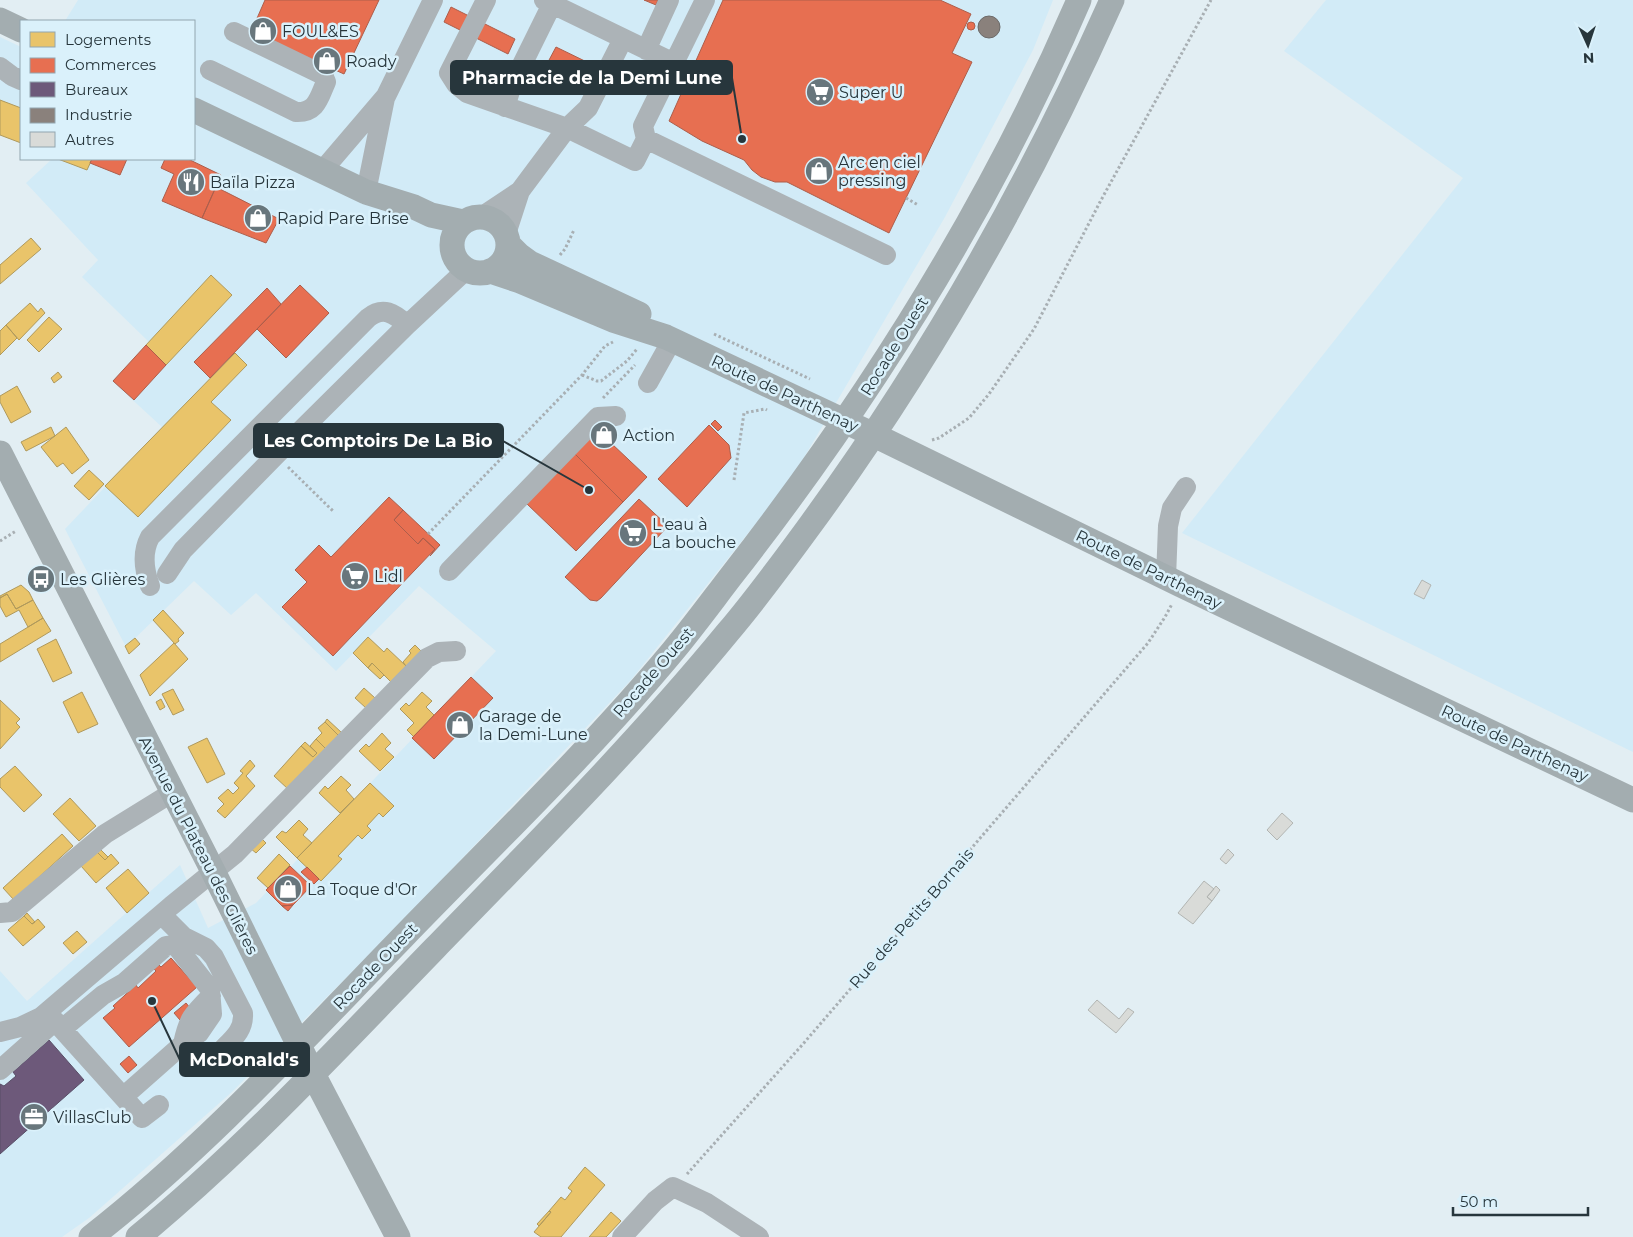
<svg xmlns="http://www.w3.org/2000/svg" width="1633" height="1237" viewBox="0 0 1633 1237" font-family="Montserrat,sans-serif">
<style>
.built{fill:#d2ebf7}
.homes{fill:#e9c46a;stroke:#af995c}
.shops{fill:#e76f51;stroke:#ad5e4b}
.offices{fill:#6d597a;stroke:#584e67}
.industry{fill:#8a817c;stroke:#6c6a69}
.building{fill:#d9dbd8;stroke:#b2b5b2}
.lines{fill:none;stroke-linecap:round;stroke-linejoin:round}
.path{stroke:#a8afb3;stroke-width:3;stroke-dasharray:2.5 2.5;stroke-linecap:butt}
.minor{stroke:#acb3b7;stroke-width:20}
.major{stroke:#a3adb0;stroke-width:25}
.labels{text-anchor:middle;stroke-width:5;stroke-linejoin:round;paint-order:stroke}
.poi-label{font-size:16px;fill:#27363c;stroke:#daf1fb;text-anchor:start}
.street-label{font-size:16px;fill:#27363c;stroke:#daf1fb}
.leader{fill:none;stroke:#27363c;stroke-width:2}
.callout-dot{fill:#27363c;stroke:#daf1fb;stroke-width:2}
.callout{fill:#27363c;stroke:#27363c;stroke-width:2}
.callout-label{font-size:18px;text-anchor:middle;font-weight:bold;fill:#fff}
</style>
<rect width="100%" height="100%" fill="#e2eef3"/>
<!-- built -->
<path class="built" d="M78,0H1053L1033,50L945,217L792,478L631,680L402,922L232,1092L89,1218L62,1237H0V971L27,1001L180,865L208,928L256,903L496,651L419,586L336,671L256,593L231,615L194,581L126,647L65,529L162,427L112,381L149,342L82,277L98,260L26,183L52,159H194V21H65Z
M1326,0H1633V752L1182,533L1463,178L1284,51Z
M0,37L21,47V143L0,134Z"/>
<!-- homes -->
<path class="homes" d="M0,100L21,108V143L0,135Z
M58,159H92L87,170Z
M31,238L41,249L0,284V265Z
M211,275L232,295L166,365L146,345Z
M30,303L38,312L41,308L45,313L19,340L6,325Z
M49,317L62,329L39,352L27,340Z
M6,325L17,338L0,355V331Z
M235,353L247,365L211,402L231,420L138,517L105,486Z
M58,372L62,377L54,383L51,378Z
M17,386L31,412L11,423L0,402V396Z
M51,427L55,436L26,451L21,442Z
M66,427L89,460L72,474L63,463L57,467L41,447Z
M89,470L104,484L89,500L74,486Z
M21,585L29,592L33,600L16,609L7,594L0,598V596Z
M7,594L16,609L33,600L43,618L28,627L19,610L6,617L0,606V598Z
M163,610L184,633L178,639L179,641L175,644L153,620Z
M43,618L51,631L0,662V644Z
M368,637L384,652L387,648L406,666L391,682L372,663L368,668L353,653Z
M135,638L140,644L129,654L125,646Z
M56,639L72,673L53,682L37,649Z
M174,643L188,659L150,696L140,675Z
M415,645L421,651L406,666L403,662L411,653L409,651Z
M372,663L384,675L380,679L368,668Z
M364,688L375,698L366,708L355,698Z
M173,689L184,710L173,715L162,694Z
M82,692L98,724L78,733L63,702Z
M422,692L432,701L426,707L434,715L414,737L407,730L414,723L400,709L406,703L409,706Z
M161,699L165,707L160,710L156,702Z
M0,700L20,719L16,723L20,727L0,749Z
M327,719L342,733L339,736L325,722Z
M325,722L339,736L326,749L316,739L322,733L318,728Z
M382,733L391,743L385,749L394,757L380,771L359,751L366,744L369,747Z
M207,738L225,774L207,783L188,747Z
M316,739L326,749L288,789L274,776L301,746L313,757L317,753L310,746Z
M305,742L317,753L313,757L301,746Z
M250,760L255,766L246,776L255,786L225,818L217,811L224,804L218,798L228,789L233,794L239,788L234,783L243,773L240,771Z
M15,766L42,795L24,812L0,787V779Z
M341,776L351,785L346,790L354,799L340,813L319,793L325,786L328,789Z
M370,783L394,806L383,817L379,813L367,826L371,830L362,839L358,835L338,856L342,859L321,881L297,858Z
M70,798L96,826L79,841L53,814Z
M299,820L308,829L303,835L312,843L297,858L276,837L282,831L286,833Z
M62,834L73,846L14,900L3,888Z
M260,837L266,843L256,853L250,848Z
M100,849L108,857L105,860L97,852Z
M97,852L105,860L111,854L119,863L96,883L81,866Z
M279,854L290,865L268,888L257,878Z
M128,869L149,893L127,913L106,888Z
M27,913L35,922L32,924L24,916Z
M24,916L32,924L38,919L45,927L23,946L8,930Z
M77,931L87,942L73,954L63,943Z
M585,1167L605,1185L561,1237H541L534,1232L551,1212L549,1211L561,1197L565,1200L572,1191L568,1188Z
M549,1211L551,1212L539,1226L537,1224Z
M611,1212L621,1221L606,1237H589Z"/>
<!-- shops -->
<path class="shops" d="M265,0H379L344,74L251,32Z
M644,0H658L656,5Z
M723,0H940L971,14L952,53L972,62L889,233L787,182H775L761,177L752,170L744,160L702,141L669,121Z
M451,7L515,39L508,54L444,22Z
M967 26a4 4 0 1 1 8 0a4 4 0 1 1-8 0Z
M556,47L595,66L588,81L548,62Z
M92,159H127L120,175L90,163Z
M165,159H188L221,175L202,218L162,201L174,174L161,168Z
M216,187L279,219L266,243L202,218Z
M300,285L329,313L286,358L257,329Z
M267,288L281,304L210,378L194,362Z
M146,345L166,365L134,400L113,381Z
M715,420L722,427L718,431L711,424Z
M604,423L618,435L611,443L647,477L623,502L574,453Z
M709,425L729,445L731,458L687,507L658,479Z
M574,453L623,502L576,551L526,503Z
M389,497L403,510L394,520L418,544L423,538L435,549L333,656L282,607L307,582L295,570L319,545L331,557Z
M639,499L668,526L601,598L597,601L590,600L565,577Z
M403,510L440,545L430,556L435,549L423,538L418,544L394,520Z
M471,677L493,698L434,759L412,738Z
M290,866L311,886L293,905L282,906L266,890Z
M307,867L319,879L314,884L301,872Z
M293,905L288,911L282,906Z
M171,958L197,987L129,1047L103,1018L115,1008L113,1006L136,985L138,988L156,971L154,969L159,965L161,967Z
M186,1003L191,1009L180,1020L174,1013Z
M129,1056L137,1065L128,1073L120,1064Z"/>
<!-- offices -->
<path class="offices" d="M49,1040L84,1080L0,1154V1084L4,1086L16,1076L13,1072Z"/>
<!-- industry -->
<path class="industry" d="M978 27a11 11 0 1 1 22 0a11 11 0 1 1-22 0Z"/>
<!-- building -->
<path class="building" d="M1422,580L1431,585L1424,599L1414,594Z
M1282,813L1293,823L1277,840L1267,830Z
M1228,849L1234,855L1226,864L1220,859Z
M1204,881L1214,889L1207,897L1212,901L1193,924L1178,913Z
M1216,886L1220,890L1212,901L1207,897Z
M1097,1000L1119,1019L1128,1008L1134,1012L1116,1033L1088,1010Z"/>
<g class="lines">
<!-- path -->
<path class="path" d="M906,198L918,205
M560,255L565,249L574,230
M714,334L810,379
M582,375L597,381H601L627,361L637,349
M603,398L635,365
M932,440L939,438L969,418L989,394L1034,329L1100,202L1211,0
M288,467L333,511
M734,480L744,413L765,409L767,410
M428,534L582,375L605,346L613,342
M0,541L16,531
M687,1174L803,1044L1148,643L1165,617L1172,604"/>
<!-- minor -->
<path class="minor" d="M486,0L449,73L456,84L467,93L567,128L588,108L623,39
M544,0L674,63
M646,50L669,0
M0,67L12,76L21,80
M210,70L296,112C317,113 319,97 326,82L323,75L234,32
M505,107L512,85L552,4
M646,139L886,255
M322,171L386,96L433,0
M366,192L385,98
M481,217L520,191
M506,234L520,191L567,128L635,161L646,139L643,126L705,0
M648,383L672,340
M449,571L598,417L616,416
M167,574L183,550L276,455L407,325L466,270
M1166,578L1168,526L1172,508L1186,487
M150,586C144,570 142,552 150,537L368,318C383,306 394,313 407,325
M0,913L12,912L105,834L173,792
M163,913L168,921L184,937L206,948L214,957L243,1013C244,1030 234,1038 222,1050
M53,1019L142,1118L159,1105
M62,1029L103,995L124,983L166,946L172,945L177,947L210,989L212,1014L199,1033L183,1044L123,1097
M0,1032L20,1027L41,1017L171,906L235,854L427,658L439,652L456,651
M183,1044C188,1019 193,1014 211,996
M0,1070L55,1021
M622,1237L655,1201L673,1187L707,1203L759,1237"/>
<!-- major -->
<path class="major" d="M0,20L21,30
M194,110L366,192L414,207L431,215L463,222
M452 245a28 28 0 1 1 56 0a28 28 0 1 1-56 0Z
M508,244L519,255L530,263L639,314
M490,271L520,281L613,320L666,337L874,435L1181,585L1633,800
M0,453L214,873L313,1074L398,1237
M91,1237C205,1148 303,1040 403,937C494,843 589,752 673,651C693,627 712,601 732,575C870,398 990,207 1079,0
M138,1237C245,1149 339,1047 435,948C535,845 637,743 728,632C757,598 784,561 811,524C930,361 1030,184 1112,0"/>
</g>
<!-- icons -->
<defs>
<symbol id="shop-disc" viewBox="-11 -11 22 22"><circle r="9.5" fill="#68767c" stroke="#daf1fb"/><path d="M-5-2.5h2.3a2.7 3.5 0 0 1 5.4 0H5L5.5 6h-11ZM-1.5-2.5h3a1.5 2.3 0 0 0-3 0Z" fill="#fff"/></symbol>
<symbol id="supermarket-disc" viewBox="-11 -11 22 22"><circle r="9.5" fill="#68767c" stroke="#daf1fb"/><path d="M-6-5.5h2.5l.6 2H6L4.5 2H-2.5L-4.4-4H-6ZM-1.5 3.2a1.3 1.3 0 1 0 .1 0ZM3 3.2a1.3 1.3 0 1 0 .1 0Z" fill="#fff"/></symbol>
<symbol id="restaurant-disc" viewBox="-11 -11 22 22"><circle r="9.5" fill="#68767c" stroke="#daf1fb"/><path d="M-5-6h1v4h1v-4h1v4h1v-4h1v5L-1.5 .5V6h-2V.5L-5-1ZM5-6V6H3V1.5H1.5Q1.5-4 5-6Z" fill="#fff"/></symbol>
<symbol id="bus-disc" viewBox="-11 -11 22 22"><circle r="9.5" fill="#68767c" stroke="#daf1fb"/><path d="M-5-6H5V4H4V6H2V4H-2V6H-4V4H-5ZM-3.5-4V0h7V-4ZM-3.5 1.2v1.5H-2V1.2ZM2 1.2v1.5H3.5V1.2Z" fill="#fff"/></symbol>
<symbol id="office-disc" viewBox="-11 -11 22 22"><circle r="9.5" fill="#68767c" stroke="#daf1fb"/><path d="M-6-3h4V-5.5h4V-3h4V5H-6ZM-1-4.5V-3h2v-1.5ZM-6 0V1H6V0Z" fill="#fff"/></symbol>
</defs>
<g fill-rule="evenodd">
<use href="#shop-disc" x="247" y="15" width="32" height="32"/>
<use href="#shop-disc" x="311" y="45" width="32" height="32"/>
<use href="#supermarket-disc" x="804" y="76" width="32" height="32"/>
<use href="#shop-disc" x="803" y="155" width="32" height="32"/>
<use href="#restaurant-disc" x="175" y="166" width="32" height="32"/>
<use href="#shop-disc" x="242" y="202" width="32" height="32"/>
<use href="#shop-disc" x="588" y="419" width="32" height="32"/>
<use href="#supermarket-disc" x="617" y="517" width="32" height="32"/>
<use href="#supermarket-disc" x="339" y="560" width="32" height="32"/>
<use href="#bus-disc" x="25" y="563" width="32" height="32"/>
<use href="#shop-disc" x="444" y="709" width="32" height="32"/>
<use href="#shop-disc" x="272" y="873" width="32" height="32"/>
<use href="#office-disc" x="18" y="1101" width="32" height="32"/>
</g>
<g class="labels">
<!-- poi labels -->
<g class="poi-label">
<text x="282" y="37">FOUL&amp;ES</text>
<text x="346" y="67">Roady</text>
<text x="839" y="98">Super U</text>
<text x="838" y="168">Arc en ciel<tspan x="838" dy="18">pressing</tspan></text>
<text x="210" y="188">Baïla Pizza</text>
<text x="277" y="224">Rapid Pare Brise</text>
<text x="623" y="441">Action</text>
<text x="652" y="530">L'eau à<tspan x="652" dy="18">La bouche</tspan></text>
<text x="374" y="582">Lidl</text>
<text x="60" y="585">Les Glières</text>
<text x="479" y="722">Garage de<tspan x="479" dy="18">la Demi-Lune</tspan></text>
<text x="307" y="895">La Toque d'Or</text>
<text x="53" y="1123">VillasClub</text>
</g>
<!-- street labels -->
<g class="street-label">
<text transform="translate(894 346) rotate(-58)" y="6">Rocade Ouest</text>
<text transform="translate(785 393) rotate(25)" y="6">Route de Parthenay</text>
<text transform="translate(1149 569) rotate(26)" y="6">Route de Parthenay</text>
<text transform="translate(653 672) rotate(-49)" y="6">Rocade Ouest</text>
<text transform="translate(1515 743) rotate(25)" y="6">Route de Parthenay</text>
<text transform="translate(199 845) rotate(63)" y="6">Avenue du Plateau des Glières</text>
<text transform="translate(911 918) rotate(-49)" y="6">Rue des Petits Bornais</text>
<text transform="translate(375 966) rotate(-46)" y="6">Rocade Ouest</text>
</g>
</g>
<!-- callouts -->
<path class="leader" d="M742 139L732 78M589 490L503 441M152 1001L180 1060"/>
<g class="callout-dot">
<circle cx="742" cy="139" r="5"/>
<circle cx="589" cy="490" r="5"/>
<circle cx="152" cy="1001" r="5"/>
</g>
<g class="callout">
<rect x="451" y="61" width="281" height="33" rx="5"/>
<rect x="254" y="424" width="249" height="33" rx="5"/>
<rect x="180" y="1043" width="129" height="33" rx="5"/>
</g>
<g class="callout-label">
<text x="592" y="84">Pharmacie de la Demi Lune</text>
<text x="378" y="447">Les Comptoirs De La Bio</text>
<text x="244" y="1066">McDonald's</text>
</g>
<!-- legend -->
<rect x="20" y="20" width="175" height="140" fill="#daf1fb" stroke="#92a6af"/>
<rect x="30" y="32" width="25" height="15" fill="#e9c46a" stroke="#92a6af"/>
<text x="65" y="45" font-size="15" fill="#27363c">Logements</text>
<rect x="30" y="58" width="25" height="15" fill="#e76f51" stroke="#92a6af"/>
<text x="65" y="70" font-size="15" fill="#27363c">Commerces</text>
<rect x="30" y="82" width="25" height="15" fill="#6d597a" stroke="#92a6af"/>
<text x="65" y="95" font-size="15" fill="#27363c">Bureaux</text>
<rect x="30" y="108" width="25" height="15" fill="#8a817c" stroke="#92a6af"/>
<text x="65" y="120" font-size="15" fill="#27363c">Industrie</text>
<rect x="30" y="132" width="25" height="15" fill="#d9dbd8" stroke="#92a6af"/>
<text x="65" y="145" font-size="15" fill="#27363c">Autres</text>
<!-- north arrow -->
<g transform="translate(1588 45) rotate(177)" stroke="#daf1fb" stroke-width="4" paint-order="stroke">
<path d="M0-4L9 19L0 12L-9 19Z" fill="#27363c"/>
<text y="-8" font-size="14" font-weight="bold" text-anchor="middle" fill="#27363c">N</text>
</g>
<!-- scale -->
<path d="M1453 1207v8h135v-8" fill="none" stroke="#27363c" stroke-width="2.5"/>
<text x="1460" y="1207" font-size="15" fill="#27363c" stroke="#daf1fb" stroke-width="4" paint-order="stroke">50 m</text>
</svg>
